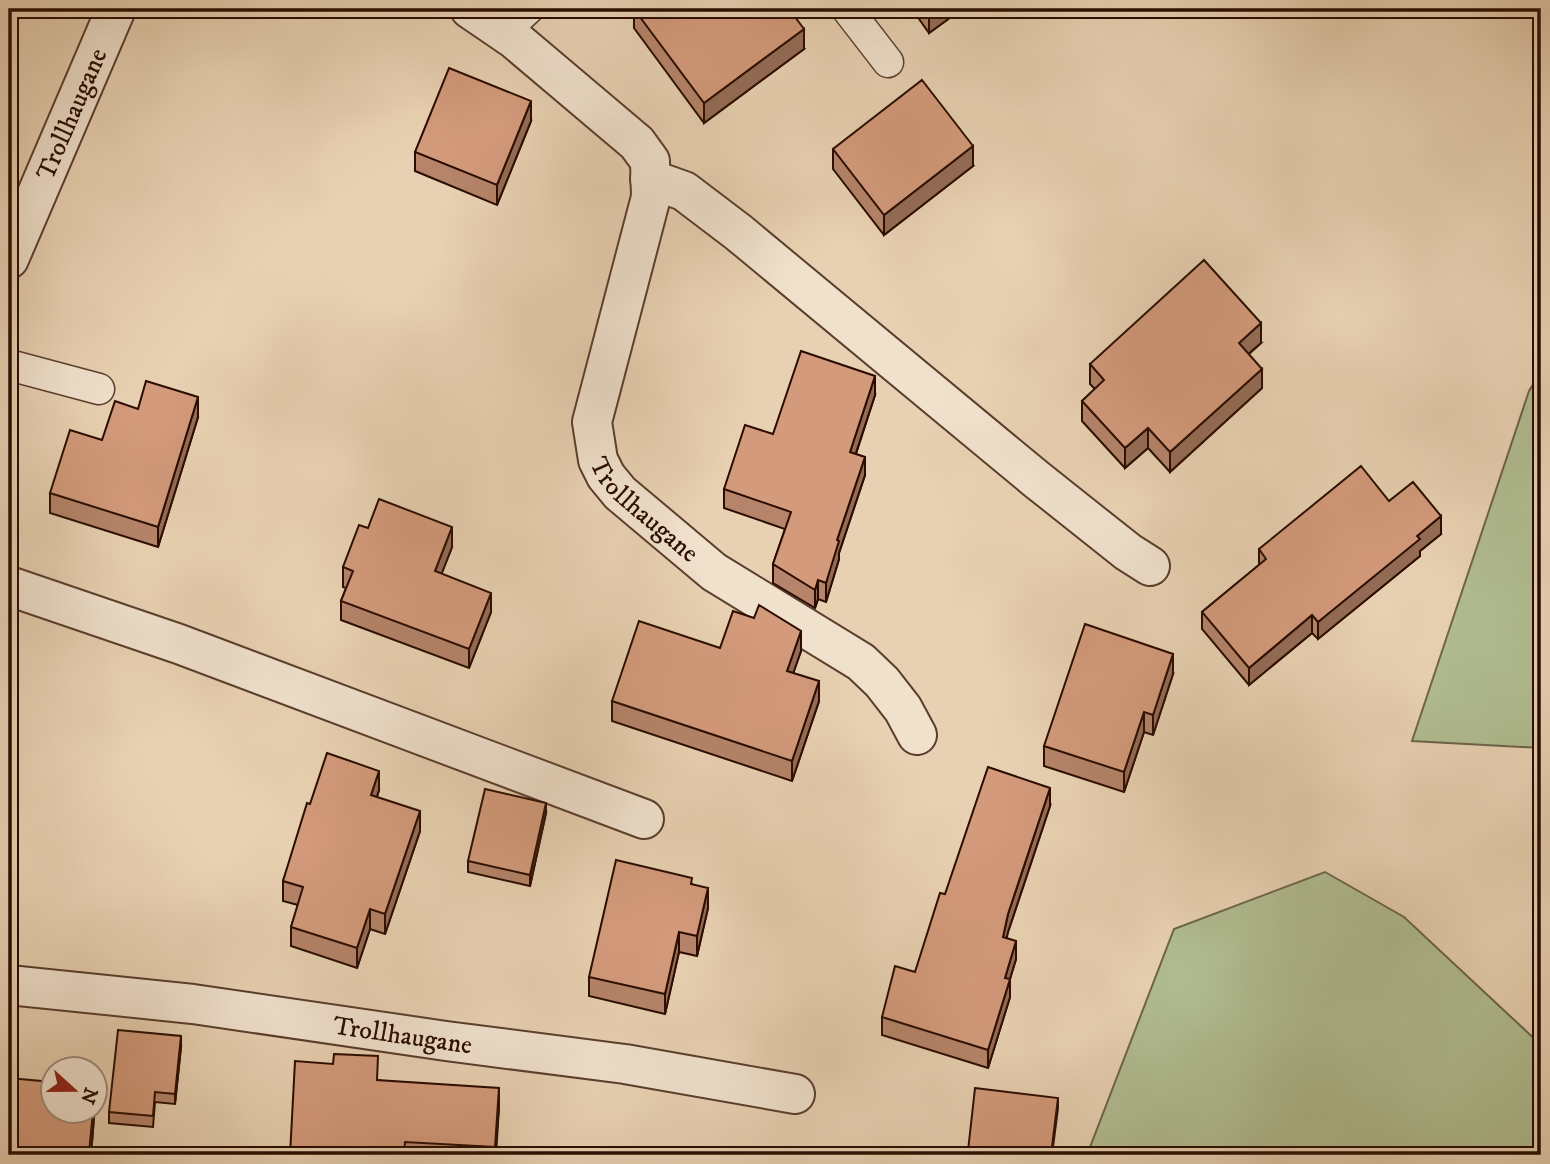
<svg xmlns="http://www.w3.org/2000/svg" width="1550" height="1164" viewBox="0 0 1550 1164" font-family="'IM FELL DW Pica',serif">
<style>
.green{fill:#b0bd91;stroke:#6d6449;stroke-width:2}
.lines{fill:none;stroke-linecap:round;stroke-linejoin:round}
.service-casing{stroke:#5a3d2d;stroke-width:33}
.minor-casing{stroke:#5a3d2d;stroke-width:42}
.service{stroke:#f0e1cd;stroke-width:30}
.minor{stroke:#f0e1cd;stroke-width:38}
.wall{fill:#b5846a;stroke:#2a0c01;stroke-width:2}
.shaded-wall{fill:#946c56;stroke:#2a0c01;stroke-width:2}
.building{fill:#d39a7b;stroke:#2a0c01;stroke-width:2}
.labels{text-anchor:middle;stroke-width:7;stroke-linejoin:round;paint-order:stroke}
.street-label{font-size:26px;fill:#2a0c01;stroke:#f0e1cd}
</style>
<rect width="100%" height="100%" fill="#e8d1b2"/>
<filter id="stains"><feTurbulence type="fractalNoise" baseFrequency=".00286" numOctaves="4"/><feColorMatrix values="0 0 0 0 .2 0 0 0 0 .09 0 0 0 0 .02 0 0 0 .5 -.17"/></filter>
<radialGradient id="worn" r=".72"><stop offset=".6" stop-color="#630" stop-opacity="0"/><stop offset="1" stop-color="#630" stop-opacity=".3"/></radialGradient>
<!-- green -->
<path class="green" d="M1541,372V748L1412,741L1529,391Z
M1325,872L1404,917L1541,1045V1155H1087L1174,929Z"/>
<g class="lines">
<defs>
<path id="service" d="M847,9L888,62
M503,32L528,9
M9,365L99,389"/>
<g id="minor">
<path id="s1" d="M470,9L514,39L637,143L650,161L651,197L592,422L598,460L606,476L620,493L714,572L861,662L882,682L903,709L917,735"/>
<path d="M650,179L684,191L738,232L1036,479L1128,552L1150,566"/>
<path id="s2" d="M9,259L116,9"/>
<path d="M9,586L179,644L644,819"/>
<path id="s3" d="M9,985L193,1004L446,1041L625,1064L795,1094"/>
</g>
</defs>
<!-- service casing -->
<use href="#service" class="service-casing"/>
<!-- minor casing -->
<use href="#minor" class="minor-casing"/>
<!-- service -->
<use href="#service" class="service"/>
<!-- minor -->
<use href="#minor" class="minor"/>
</g>
<!-- wall -->
<path class="wall" d="M634,9L804,49L704,123L634,28Z
M912,9H962L929,33Z
M531,121L497,205L415,171V152Z
M833,149L973,166L884,235L833,169Z
M1261,343L1249,354L1262,388L1170,472L1148,448L1125,468L1082,421V401L1095,389L1090,384V364Z
M875,395L856,454L865,475L839,553V559L826,602L818,599L815,608L773,583V564L785,529L724,508V489L773,434Z
M138,409L198,417L158,547L50,513V493L102,440Z
M1389,501L1441,534L1420,551V556L1318,639L1312,633L1249,685L1202,629V612L1259,565V549Z
M368,528L452,547L441,574L491,612L469,668L341,620V601L346,588L343,587V567Z
M720,648L801,651L793,673L819,701L792,781L612,721V701Z
M1173,674L1153,735L1144,732L1124,792L1044,766V746Z
M379,790L377,797L420,831L385,934L370,929L357,968L291,946V927L298,905L283,901V881L310,804Z
M1050,806L1006,938L1016,959L1010,979V997L988,1068L882,1035V1017L915,972L945,894Z
M546,813L530,886L468,872V861Z
M692,884L708,908L697,956L679,952L665,1014L589,996V977Z
M181,1047L175,1104L155,1102L153,1127L109,1123V1112Z
M378,1080L499,1107L496,1155H290Z
M95,1105L91,1155H9Z"/>
<!-- shaded-wall -->
<path class="shaded-wall" d="M9,9H19L9,24Z
M940,9H962L929,33V16Z
M804,29V49L704,123V103Z
M531,101V121L497,205V185Z
M973,146V166L884,235V215Z
M1261,323V343L1239,362V343Z
M1262,369V388L1170,472V452Z
M875,376V395L850,471V452Z
M198,397V417L158,547V527Z
M1148,428V448L1125,468V448Z
M865,457V475L839,553V559L826,602V583L837,540Z
M1441,516V534L1420,551V556L1318,639V622L1417,536Z
M452,527V547L435,591V571Z
M818,580V599L815,608V590Z
M491,593V612L469,668V649Z
M1312,615V633L1249,685V668Z
M801,631V651L787,691V671Z
M1173,654V674L1153,735V715Z
M819,681V701L792,781V761Z
M1144,712V732L1124,792V772Z
M379,771V790L371,815V795Z
M1050,788V806L1008,932L1003,955V937L1008,914Z
M546,803V813L530,886V875Z
M420,811V831L385,934V914Z
M708,888V908L697,956V936Z
M370,909V929L357,968V948Z
M679,932V952L665,1014V994Z
M1016,941V959L1005,995V978Z
M1010,979V997L988,1068V1050Z
M181,1036V1047L175,1104V1094Z
M95,1085V1105L91,1155H89L93,1111H94Z
M499,1088V1107L495,1155V1147Z
M1058,1098V1108L1052,1155H1051Z"/>
<!-- building -->
<path class="building" d="M634,9H789L804,29L704,103Z
M924,9H940L929,16Z
M449,68L531,101L497,185L415,152Z
M922,80L973,146L884,215L833,149Z
M1204,260L1261,323L1239,343L1262,369L1170,452L1148,428L1125,448L1082,401L1104,380L1090,364Z
M801,351L875,376L850,452L865,457L837,540L839,541L826,583L818,580L815,590L773,564L791,512L724,489L745,425L773,434Z
M146,381L198,397L158,527L50,493L70,430L102,440L115,401L138,409Z
M1361,466L1389,501L1413,482L1441,516L1417,536L1420,539L1318,622L1312,615L1249,668L1202,612L1266,559L1259,549Z
M379,499L452,527L435,571L491,593L469,649L341,601L353,571L343,567L359,525L368,528Z
M759,605L801,631L787,671L819,681L792,761L612,701L639,621L720,648L733,611L754,618Z
M1085,624L1173,654L1153,715L1144,712L1124,772L1044,746Z
M327,753L379,771L371,795L420,811L385,914L370,909L357,948L291,927L303,887L283,881L307,803L310,804Z
M988,767L1050,788L1008,914L1003,937L1016,941L1005,978L1010,979L988,1050L882,1017L895,966L915,972L940,893L945,894Z
M485,789L546,803L530,875L468,861Z
M616,860L692,878L691,884L708,888L697,936L679,932L665,994L589,977Z
M118,1030L181,1036L175,1094L155,1092L153,1116L109,1112Z
M334,1054L378,1056L377,1080L499,1088L495,1147L405,1142L404,1155H290L295,1061L333,1064Z
M9,1078L52,1082V1111H93L89,1153L65,1151V1155H9Z
M975,1088L1058,1098L1051,1155H991V1151H968Z
M879,1150L991,1151V1155H879Z"/>
<g class="labels">
<!-- street labels -->
<g class="street-label">
<text dy="9" stroke="none"><textPath href="#s2" startOffset="158">Trollhaugane</textPath></text>
<text dy="9" stroke="none"><textPath href="#s1" startOffset="612">Trollhaugane</textPath></text>
<text dy="9" stroke="none"><textPath href="#s3" startOffset="397">Trollhaugane</textPath></text>
</g>
</g>
<!-- margin -->
<rect width="1550" height="1164" fill="none" stroke="#e8d1b2" stroke-width="35"/>
<rect x="10" y="10" width="1529" height="1143" fill="none" stroke="#2a0c01" stroke-width="3.5"/>
<rect x="18" y="18" width="1515" height="1129" fill="none" stroke="#2a0c01" stroke-width="2"/>
<!-- north arrow -->
<g transform="translate(74 1090) rotate(111)"><circle r="33" fill="#f0e1cd" stroke="#a18c7b" stroke-width="2"/>
<path d="M0-5L12 26L0 18L-12 26Z" fill="#8f2418"/>
<text y="-10" font-size="19" font-weight="bold" text-anchor="middle" fill="#2a0c01">N</text>
</g>
<rect width="100%" height="100%" filter="url(#stains)"/>
<rect width="100%" height="100%" fill="url(#worn)"/>
</svg>
